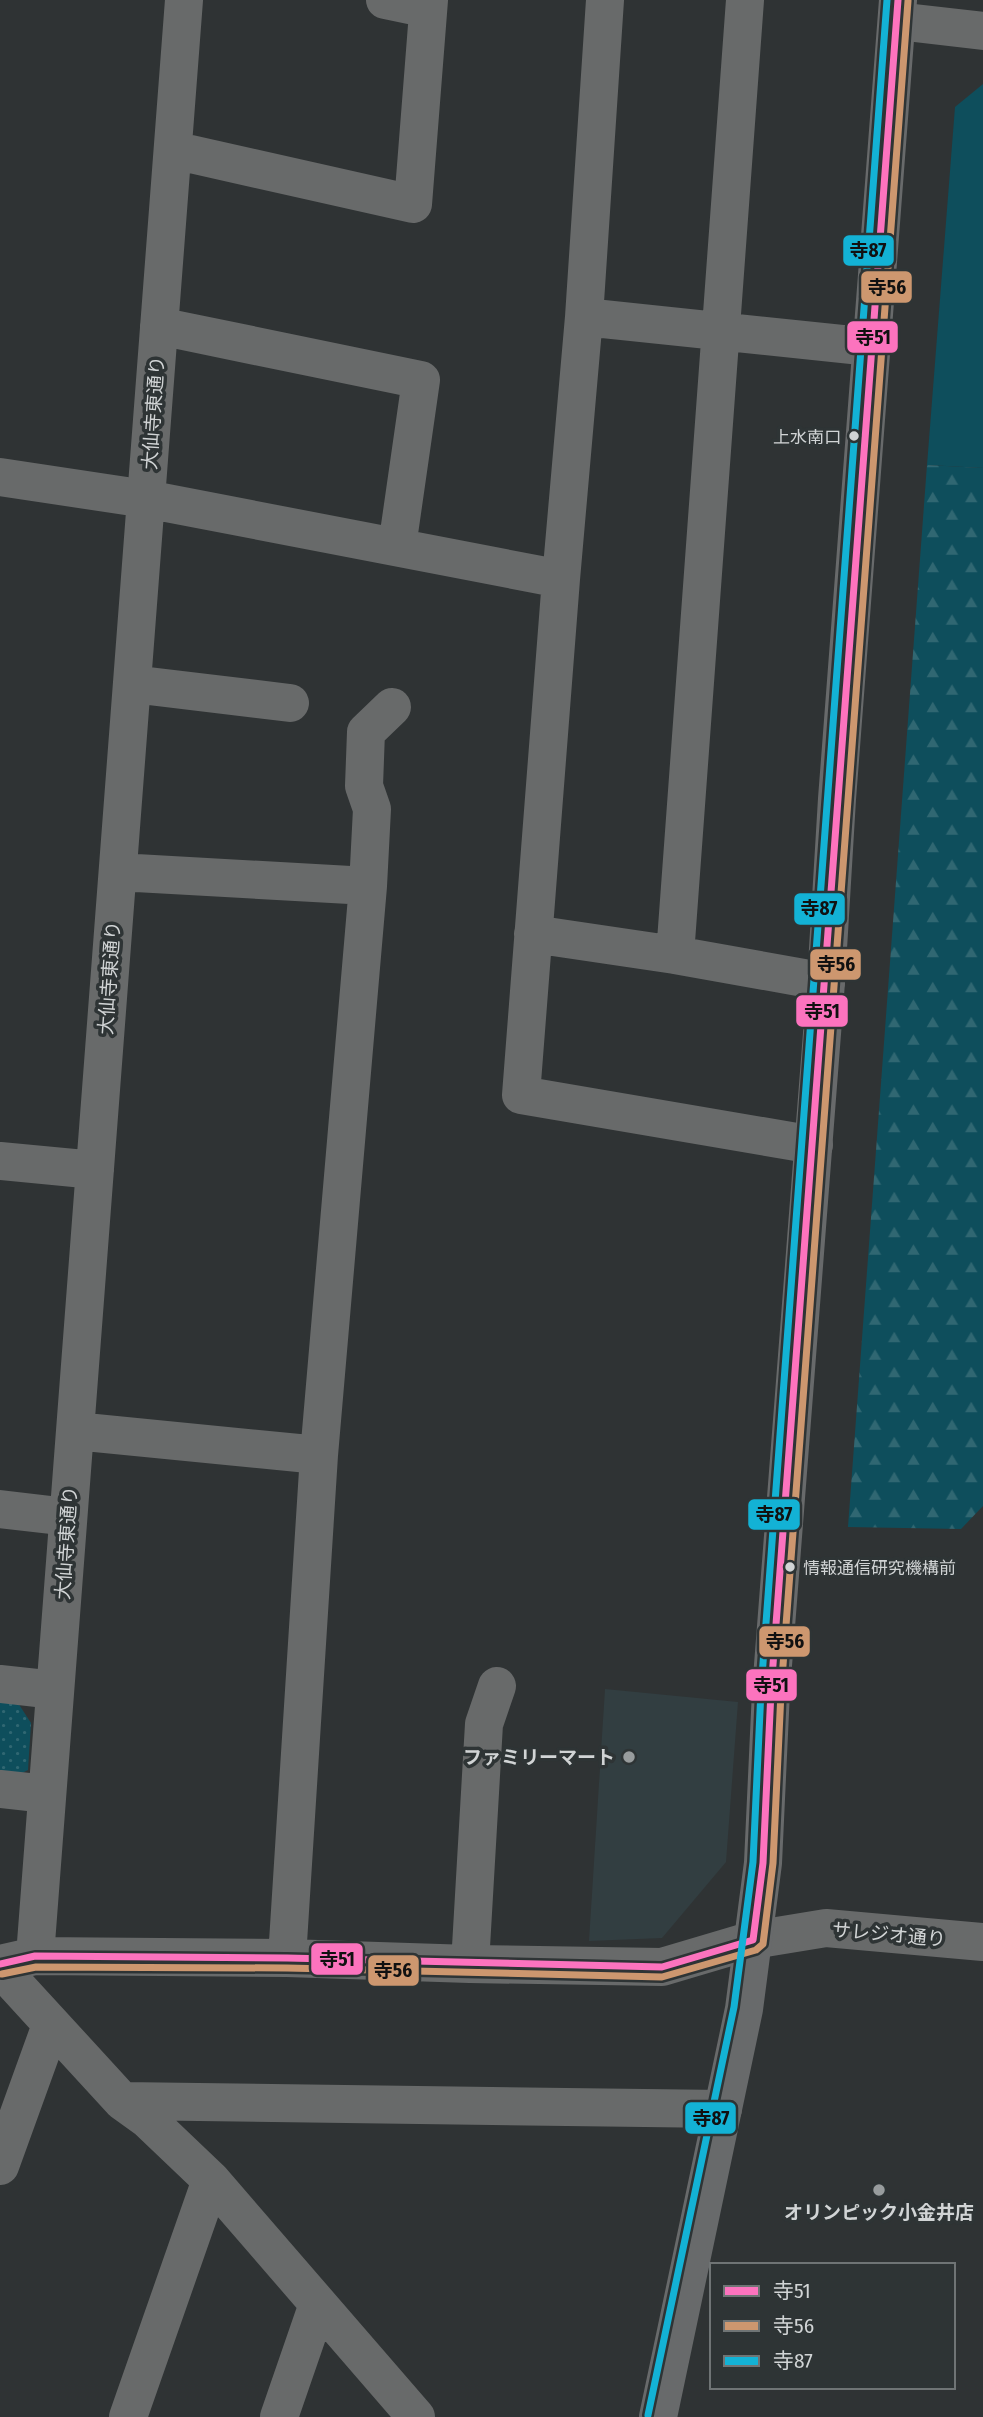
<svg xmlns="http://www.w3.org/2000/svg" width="983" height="2417" viewBox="0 0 983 2417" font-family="'Fira Sans Condensed','Noto Sans JP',sans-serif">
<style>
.built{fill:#323e41}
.green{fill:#0e4e5c}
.forest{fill:url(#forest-firs)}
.park{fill:url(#park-dots)}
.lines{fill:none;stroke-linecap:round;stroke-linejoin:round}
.minor{stroke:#686a6a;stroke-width:38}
.major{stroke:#686a6b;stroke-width:38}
.bus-1-casing{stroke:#2e3435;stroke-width:12}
.bus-2-casing{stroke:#2e3435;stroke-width:12}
.bus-3-casing{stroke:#2e3435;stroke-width:12}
.bus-1{stroke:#fc73be;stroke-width:7}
.bus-2{stroke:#cd976f;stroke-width:7}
.bus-3{stroke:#13b2d5;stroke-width:7}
.bus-dot{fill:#d1d4d5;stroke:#2e3435;stroke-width:2.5}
.poi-dot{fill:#989c9d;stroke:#2e3435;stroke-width:2.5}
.labels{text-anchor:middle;stroke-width:7;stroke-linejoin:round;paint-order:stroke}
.bus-label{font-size:17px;fill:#d1d4d5;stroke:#2e3435;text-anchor:end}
.street-label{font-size:19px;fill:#d1d4d5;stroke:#2e3435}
.poi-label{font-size:19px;font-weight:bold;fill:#d1d4d5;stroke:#2e3435;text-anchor:end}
.line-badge{stroke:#2e3435;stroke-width:2.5}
.pale-badge-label{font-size:19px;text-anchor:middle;font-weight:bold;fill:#111}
</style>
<defs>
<pattern id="forest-firs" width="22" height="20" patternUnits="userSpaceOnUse" patternTransform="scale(1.75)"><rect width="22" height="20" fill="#0e4e5c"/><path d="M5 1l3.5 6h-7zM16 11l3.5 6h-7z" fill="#306772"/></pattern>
<pattern id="park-dots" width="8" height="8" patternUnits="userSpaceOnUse" patternTransform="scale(1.75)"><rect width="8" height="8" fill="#0e4e5c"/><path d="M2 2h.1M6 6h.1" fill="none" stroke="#306772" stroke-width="1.8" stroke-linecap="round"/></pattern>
</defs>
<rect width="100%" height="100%" fill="#2f3334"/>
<!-- built -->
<path class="built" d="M605,1689L738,1702L726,1862L662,1938L589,1941Z"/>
<!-- green -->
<path class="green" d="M983,84V468L927,465L955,107Z"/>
<!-- forest -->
<path class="forest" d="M927,465L983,468V1506L961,1529L848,1527Z"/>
<!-- park -->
<path class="park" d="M0,1700L18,1703L31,1723L28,1770L12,1778L0,1776Z"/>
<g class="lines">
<!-- minor -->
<path class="minor" d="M385,0L428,9
M605,0L584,317L561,579L521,1095L814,1145
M745,0L675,955L826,982
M897,21L983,31
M173,150L413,204L429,0
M584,317L871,347
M159,326L421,380L397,547
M0,477L146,499L561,579
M132,684L290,703
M118,872L368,886
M533,934L675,955
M0,1161L95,1170
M75,1431L319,1455
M0,1509L68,1517
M0,1684L55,1690
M0,1789L47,1794
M35,1956L184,0
M287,1958L319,1455L368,886L372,809L364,786L366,732L392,707
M0,1964L35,1956L287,1958L470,1964L662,1967L753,1940L826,1928L983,1942
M470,1964L484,1724L497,1686
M0,1968L122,2101L147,2119L211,2180L416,2417
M122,2101L723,2109
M0,2166L51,2025
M128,2417L211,2180
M279,2417L318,2304"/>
<!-- major -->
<path class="major" d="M658,2417L744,2009L763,1863L771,1691L826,982L837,799L898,0"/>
<defs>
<path id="bus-1" d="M0,1964L35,1956L287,1958L662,1967L753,1940L763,1863L771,1691L898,0"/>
<path id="bus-2" d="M2,1974L36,1967L287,1968L662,1977L756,1950L763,1944L773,1863L781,1692L908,1"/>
<path id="bus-3" d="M648,2415L734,2007L753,1862L761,1690L887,0"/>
</defs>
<!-- bus-1 casing -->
<use href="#bus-1" class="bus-1-casing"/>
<!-- bus-2 casing -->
<use href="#bus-2" class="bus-2-casing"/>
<!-- bus-3 casing -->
<use href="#bus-3" class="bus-3-casing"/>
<!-- bus-1 -->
<use href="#bus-1" class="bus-1"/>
<!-- bus-2 -->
<use href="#bus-2" class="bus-2"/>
<!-- bus-3 -->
<use href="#bus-3" class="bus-3"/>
</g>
<!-- markers -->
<g class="bus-dot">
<circle cx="854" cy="436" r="6"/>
<circle cx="790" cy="1567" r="6"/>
</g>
<g class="poi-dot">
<circle cx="629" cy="1757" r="7"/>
<circle cx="879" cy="2190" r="7"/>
</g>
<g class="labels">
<!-- bus labels -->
<g class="bus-label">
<text x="841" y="443">上水南口</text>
<text x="803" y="1574" text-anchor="start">情報通信研究機構前</text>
</g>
<!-- street labels -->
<g class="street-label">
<text transform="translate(153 413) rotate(-86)" y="7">大仙寺東通り</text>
<text transform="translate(109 978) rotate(-86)" y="7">大仙寺東通り</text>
<text transform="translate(66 1543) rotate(-86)" y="7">大仙寺東通り</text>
<text transform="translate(889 1934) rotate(5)" y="7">サレジオ通り</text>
</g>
<!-- poi labels -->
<g class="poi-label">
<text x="615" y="1764">ファミリーマート</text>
<text x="879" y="2219" text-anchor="middle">オリンピック小金井店</text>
</g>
</g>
<g class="line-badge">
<rect x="842" y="234" width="53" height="33" rx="7" fill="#13b2d5"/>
<rect x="860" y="270" width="53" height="34" rx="7" fill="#cd976f"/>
<rect x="846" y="320" width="53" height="34" rx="7" fill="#fc73be"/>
<rect x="793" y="892" width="53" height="34" rx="7" fill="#13b2d5"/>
<rect x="809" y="948" width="53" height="33" rx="7" fill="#cd976f"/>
<rect x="795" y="994" width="54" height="34" rx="7" fill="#fc73be"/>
<rect x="747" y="1498" width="54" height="33" rx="7" fill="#13b2d5"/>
<rect x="758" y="1625" width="53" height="33" rx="7" fill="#cd976f"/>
<rect x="745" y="1668" width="53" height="34" rx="7" fill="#fc73be"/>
<rect x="310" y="1942" width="54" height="34" rx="7" fill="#fc73be"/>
<rect x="367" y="1954" width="53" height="33" rx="7" fill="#cd976f"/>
<rect x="684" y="2101" width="53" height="34" rx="7" fill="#13b2d5"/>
</g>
<g class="pale-badge-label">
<text x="868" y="257">寺87</text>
<text x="887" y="294">寺56</text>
<text x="873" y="344">寺51</text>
<text x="819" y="915">寺87</text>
<text x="836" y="971">寺56</text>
<text x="822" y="1018">寺51</text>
<text x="774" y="1521">寺87</text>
<text x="785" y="1648">寺56</text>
<text x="771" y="1692">寺51</text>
<text x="337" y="1966">寺51</text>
<text x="393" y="1977">寺56</text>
<text x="711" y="2125">寺87</text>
</g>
<!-- legend -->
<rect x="710" y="2263" width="245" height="126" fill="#2e3435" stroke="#6f7475" stroke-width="2"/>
<rect x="724" y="2286" width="35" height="10" fill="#fc73be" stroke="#6f7475" stroke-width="2"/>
<text x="773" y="2298" font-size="21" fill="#d1d4d5">寺51</text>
<rect x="724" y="2321" width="35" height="10" fill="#cd976f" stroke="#6f7475" stroke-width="2"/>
<text x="773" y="2333" font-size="21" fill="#d1d4d5">寺56</text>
<rect x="724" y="2356" width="35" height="10" fill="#13b2d5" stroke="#6f7475" stroke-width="2"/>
<text x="773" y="2368" font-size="21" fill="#d1d4d5">寺87</text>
</svg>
